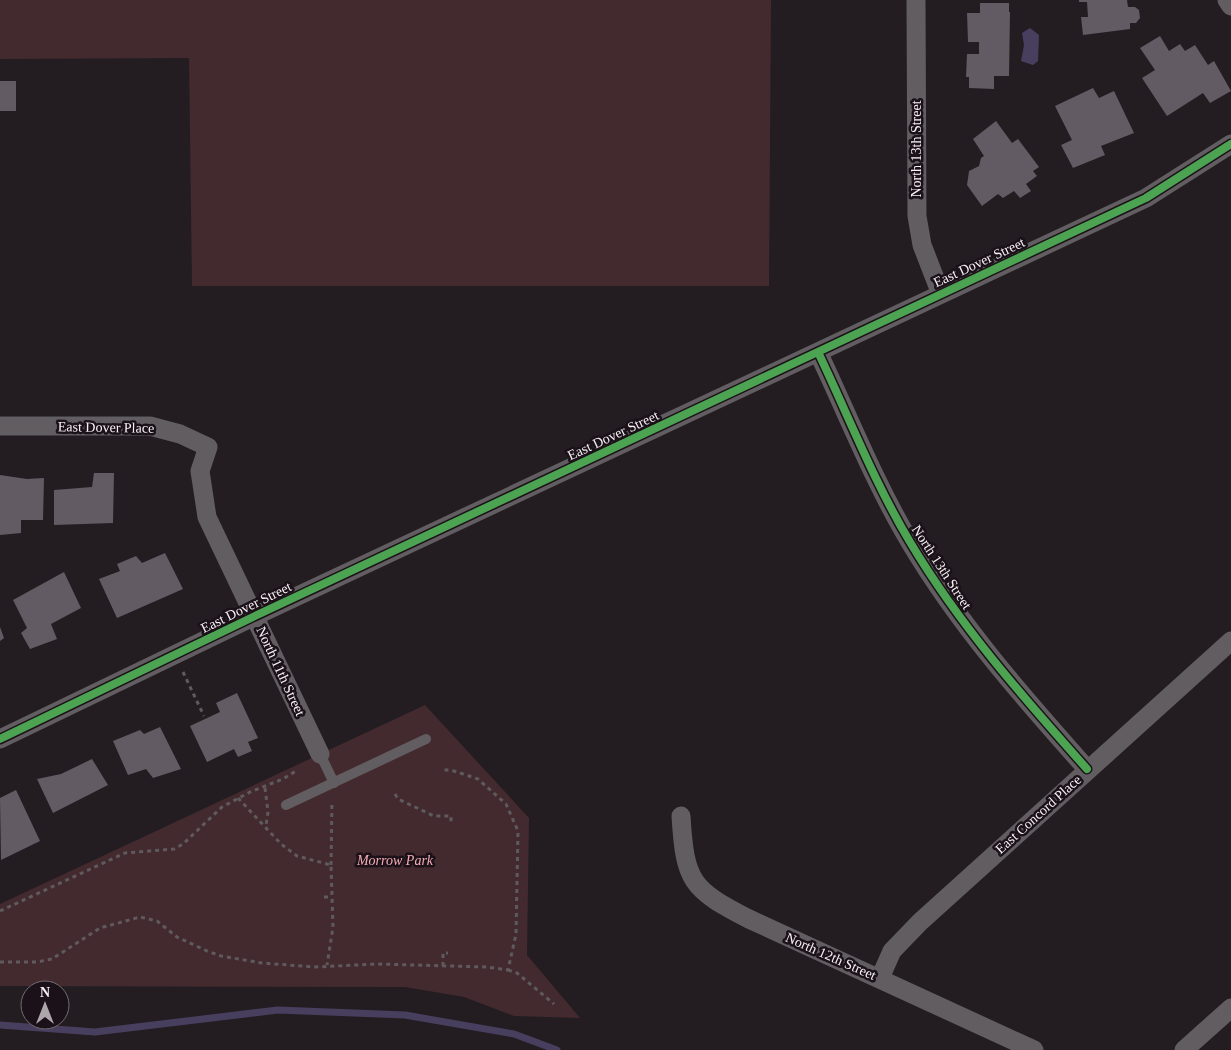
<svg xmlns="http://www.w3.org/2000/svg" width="1231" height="1050" viewBox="0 0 1231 1050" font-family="'Times New Roman',serif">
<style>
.green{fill:#432a2e}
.water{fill:#483f5e}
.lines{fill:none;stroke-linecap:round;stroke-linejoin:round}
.stream{stroke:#483f5e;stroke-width:7}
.building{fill:#625b64}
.path{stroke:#5f5a5e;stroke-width:3;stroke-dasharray:4 4;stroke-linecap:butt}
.lane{stroke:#615d60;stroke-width:10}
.street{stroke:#615d60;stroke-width:19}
.cycleway-casing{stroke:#1b1219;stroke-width:11}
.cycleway{stroke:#4ca352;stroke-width:8}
.labels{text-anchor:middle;stroke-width:5;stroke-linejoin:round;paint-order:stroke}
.street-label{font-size:14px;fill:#f8f1f6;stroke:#1b1219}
.park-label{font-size:14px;font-style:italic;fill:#f6acb5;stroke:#1b1219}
</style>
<rect width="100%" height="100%" fill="#231d22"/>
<!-- green -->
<path class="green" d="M0,0H771L769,286H192L189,58L0,59Z
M425,705L529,818L527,955L580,1018L514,1016L464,997L405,987L0,986V904Z"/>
<!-- water -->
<path class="water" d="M1030,28L1039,35L1038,61L1033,65L1021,61L1024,45L1022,33Z"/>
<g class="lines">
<!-- stream -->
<path class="stream" d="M0,1025L95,1032L278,1010L405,1015L514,1034L557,1050"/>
</g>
<!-- building -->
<path class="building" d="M1079,0H1127L1128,7H1135L1139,10L1140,18L1136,23H1130V29L1083,35L1081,17H1088L1087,2H1079Z
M980,3H1009V12H1010L1009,76H994V89L969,88V77H966L967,54H979V42H968L967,13H980Z
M1160,36L1169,51L1180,44L1185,51L1195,45L1208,65L1214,61L1231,91L1210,103L1203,93L1167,116L1142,78L1155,70L1140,48Z
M0,81H16V111H0Z
M1093,88L1099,98L1114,91L1134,133L1101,146L1105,155L1073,168L1061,145L1072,140L1055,106Z
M996,121L1012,143L1018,139L1039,167L1033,171L1037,176L1026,184L1031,191L1020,198L1014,191L1003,198L998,194L982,206L967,185L969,171L979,166L981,158L984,156L973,139Z
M94,473H114L113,523L54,525V490L92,487Z
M0,475L27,479L44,478L43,520H21V533L0,535Z
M165,553L183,589L117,618L99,579L120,571L117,564L136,556L142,563Z
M64,572L81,608L51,624L57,639L30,649L21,633L27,628L13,600Z
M0,627L4,638L0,641Z
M237,693L258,738L248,742L252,751L238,757L234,749L207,762L190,726L220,712L216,703Z
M160,727L181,769L153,778L146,769L128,775L113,741L140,730L144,734Z
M92,759L108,785L53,813L37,779L61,774Z
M16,790L40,841L1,860L0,798Z"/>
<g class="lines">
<!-- path -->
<path class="path" d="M183,672L204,716
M265,788L268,812L266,825
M395,794L398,799L434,816H451V825
M238,798L281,844L297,856L331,865L333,927L327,965
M331,865L332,801
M324,897H332
M0,911L125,853L174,849L183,844L222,807L250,792L283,779L296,771
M0,962H37L52,959L100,928L140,917L157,921L177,937L207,951L221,956L262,963L315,967L377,964L487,967L508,970L516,934L518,831L506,804L478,779L451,770H442
M443,966V953H448
M508,970L517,973L554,1004"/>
<!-- lane -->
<path class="lane" d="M320,754L334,783
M286,805L426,739"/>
<!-- street -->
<path class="street" d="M916,0L917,216L922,245L941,294
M1227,0L1231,6
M818,352C848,415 874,482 910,542C960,626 1023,697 1087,769
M0,426H150L180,434L208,447L200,471L207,517L320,754
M0,739L255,616L1146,198L1231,144
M681,816C685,882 691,889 749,919L1034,1050
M880,978L892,951L920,922L1231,641
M1184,1050L1231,1008"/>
<defs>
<path id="cycleway" d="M818,352C848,415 874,482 910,542C960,626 1023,697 1087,769
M0,739L255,616L1146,198L1231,144"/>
</defs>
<!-- cycleway casing -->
<use href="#cycleway" class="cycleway-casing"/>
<!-- cycleway -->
<use href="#cycleway" class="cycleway"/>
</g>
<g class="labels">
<!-- street labels -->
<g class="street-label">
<text transform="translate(916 149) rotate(-90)" y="5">North 13th Street</text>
<text transform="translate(979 262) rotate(-25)" y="5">East Dover Street</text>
<text transform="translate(106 427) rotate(1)" y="5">East Dover Place</text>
<text transform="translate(613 435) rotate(-25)" y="5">East Dover Street</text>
<text transform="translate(942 567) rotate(57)" y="5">North 13th Street</text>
<text transform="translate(246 607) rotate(-26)" y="5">East Dover Street</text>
<text transform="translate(281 671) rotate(65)" y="5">North 11th Street</text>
<text transform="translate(1038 814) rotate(-42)" y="5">East Concord Place</text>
<text transform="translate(831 956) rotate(24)" y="5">North 12th Street</text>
</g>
<!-- park labels -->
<g class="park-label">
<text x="395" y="865">Morrow Park</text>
</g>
</g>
<!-- north arrow -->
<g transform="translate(45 1005)"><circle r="24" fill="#1b1219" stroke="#736b71"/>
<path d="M0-4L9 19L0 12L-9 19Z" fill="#ada7ac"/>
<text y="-8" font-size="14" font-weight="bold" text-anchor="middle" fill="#f8f1f6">N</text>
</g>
</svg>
